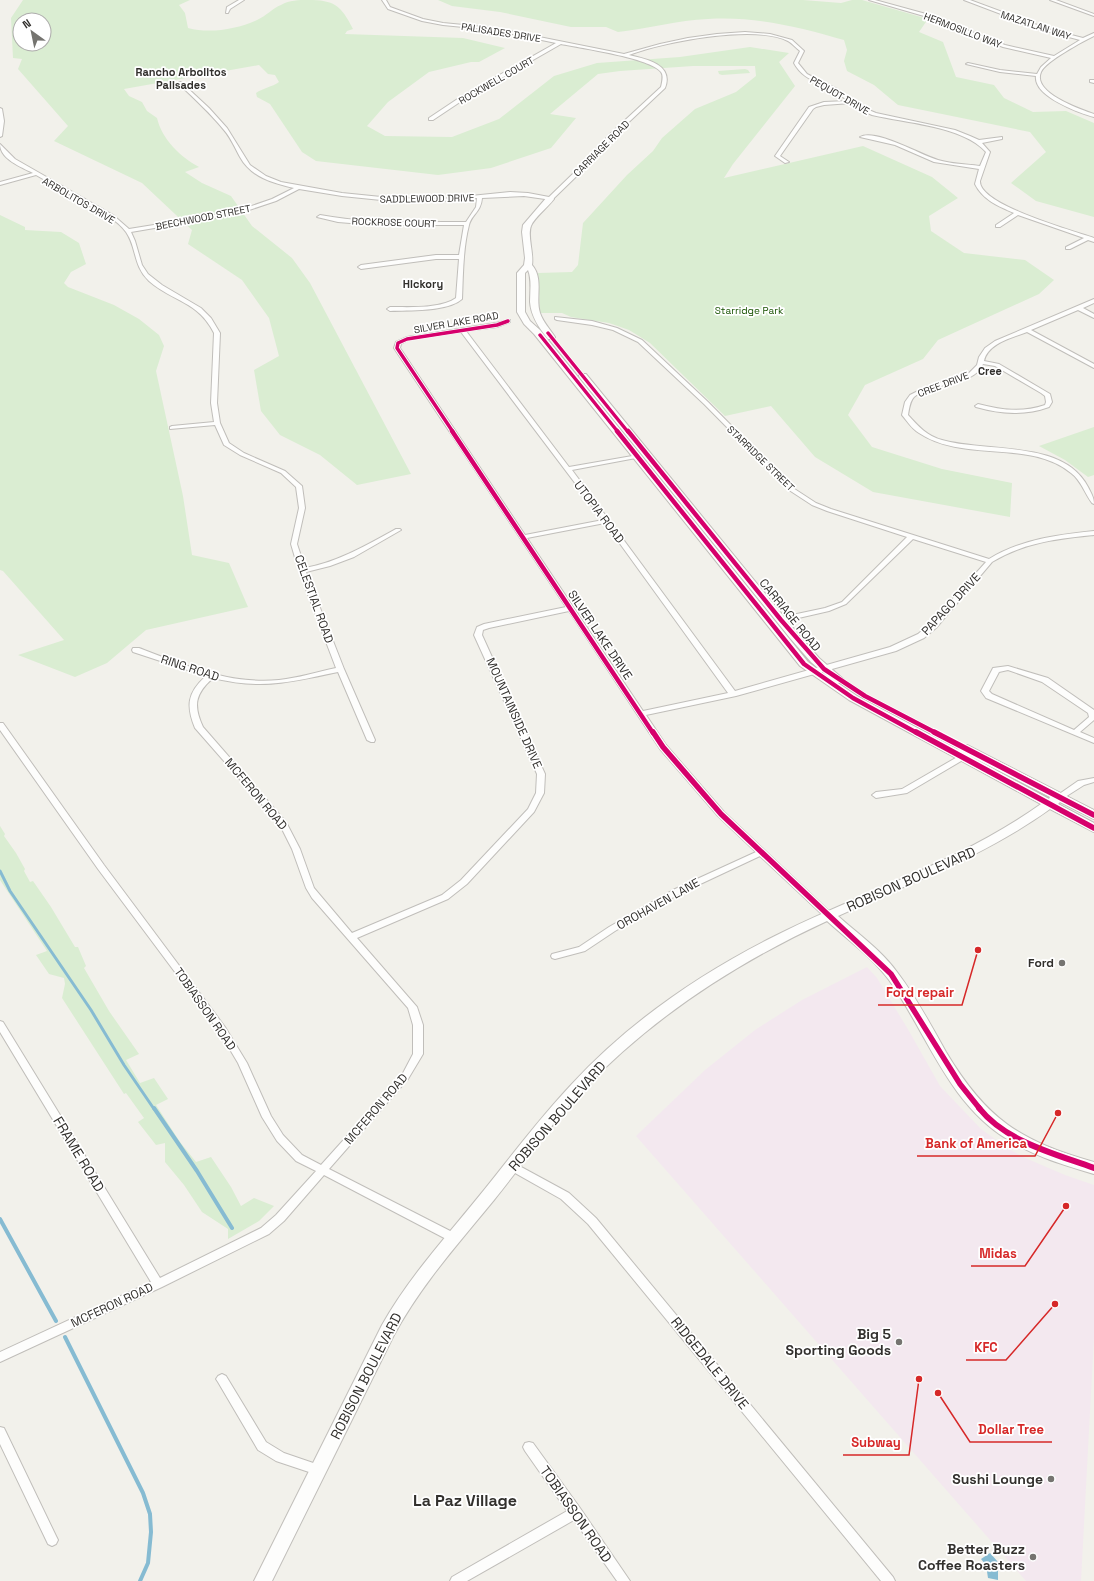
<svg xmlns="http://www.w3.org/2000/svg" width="1094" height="1581" viewBox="0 0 1094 1581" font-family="'Space Grotesk',sans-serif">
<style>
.commercial{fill:#f3e8ef}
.green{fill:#daedd2;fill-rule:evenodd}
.water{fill:#86bbd2}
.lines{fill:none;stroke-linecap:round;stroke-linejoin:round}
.stream-far1{stroke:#86bbd2;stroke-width:3}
.stream{stroke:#86bbd2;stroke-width:4}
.street-casing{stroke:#c0beba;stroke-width:2}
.secondary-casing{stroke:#c0beba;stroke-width:2}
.street{fill:#fdfdfc;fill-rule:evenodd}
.secondary{fill:#fdfdfc;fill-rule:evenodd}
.cycleway-far3-casing{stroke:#fff;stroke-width:5}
.cycleway-far2-casing{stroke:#fff;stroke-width:6}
.cycleway-far1-casing{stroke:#fff;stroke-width:8}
.cycleway-casing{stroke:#fff;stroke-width:9}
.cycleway-far3{stroke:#d6006c;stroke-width:3.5}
.cycleway-far2{stroke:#d6006c;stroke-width:4.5}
.cycleway-far1{stroke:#d6006c;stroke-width:5.5}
.cycleway{stroke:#d6006c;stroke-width:6}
.poi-dot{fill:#757470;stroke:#fff;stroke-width:1.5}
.labels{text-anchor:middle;stroke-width:3.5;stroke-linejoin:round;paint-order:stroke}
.far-street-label{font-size:10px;fill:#32302d;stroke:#fff}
.far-park-label{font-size:10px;fill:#175200;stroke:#fff}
.far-neighbourhood-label{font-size:11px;font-weight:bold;fill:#32302d;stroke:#fff}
.street-label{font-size:12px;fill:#32302d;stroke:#fff}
.poi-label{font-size:12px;font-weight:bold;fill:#32302d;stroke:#fff;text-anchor:end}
.near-street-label{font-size:14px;fill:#32302d;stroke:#fff}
.near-poi-label{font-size:14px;font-weight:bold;fill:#32302d;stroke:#fff;text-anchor:end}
.near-neighbourhood-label{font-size:16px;font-weight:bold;fill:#32302d;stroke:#fff}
.leader{fill:none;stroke:#d62828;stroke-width:1.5}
.callout-dot{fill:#d62828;stroke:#fff;stroke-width:1.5}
.callout-label{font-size:13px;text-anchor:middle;font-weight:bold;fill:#d62828;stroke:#fff;stroke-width:3.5;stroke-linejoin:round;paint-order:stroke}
</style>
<rect width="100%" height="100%" fill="#f2f1eb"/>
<!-- commercial -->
<path class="commercial" d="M867,967L877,978L909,1031L940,1086L981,1129L1009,1149L1023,1157L1065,1175L1094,1185V1337L1081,1581H1026L636,1136L705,1070L755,1030L802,1000Z"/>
<!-- green -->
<path class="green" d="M23,0H190L179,5L185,13L188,28C210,34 237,29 257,20C266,16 273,8 281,5C290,0 298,0 308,0C334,0 341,5 353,29L347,31L345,34L463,38L505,48L479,62H471L429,72L388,102L367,126L385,136L452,137L499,119L554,76L597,63L680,57L750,47L789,53L779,62L795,86L733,164L724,178L863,146L932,177L958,198L929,216L931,231L964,253L1025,260L1054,280L1039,294L938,340L923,359L865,385L848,415L872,447L942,469L1012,483L1010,517L873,492L815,457L771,406L725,416L650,343L629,330L609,323L571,317L562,313H540L538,273L572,272L578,265L583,223L627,175L653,151L662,138L695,109L736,92L756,76L755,66H693L620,71L598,74L550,114L576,118L551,148L491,168L438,175L316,161L302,152L270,104L257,97L256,93C263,88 272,87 279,82L275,75L268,74L259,65L124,89L129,96L142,102L147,111L157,118C162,140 181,157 199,167L185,172L202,183L231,196L252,226L292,258L310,283L411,474L357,485L320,455L280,435L261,411L254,370L279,356L269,318L242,280L188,244L192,230L142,183L54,141L68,126L18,69L22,59L13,58L11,18ZM20,20H44V44H20Z
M438,0H803L841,3L852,0H862L928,19L919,32L943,42L956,77L994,85L1004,98L1033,112L1066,111L1094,123V217L1036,201L1011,183L1046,152L1030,132L898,105L874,85L847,71L844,61L847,50L844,40C799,27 755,16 708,19C678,20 648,29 618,32L606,27H571L500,12L452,6Z
M745,69L748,70L750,73L722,75L719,74L718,71Z
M0,215L25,227V230L61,232L79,243L86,264L71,272L64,283L68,287L114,305L139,319L159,335L164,346L156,371L183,496L192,555L229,563L248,607L146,630L107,663L75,677L18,655L64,640L3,571L0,570Z
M1094,427V475L1088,477L1065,460L1039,446Z
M0,826L5,834L4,836L16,853L25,869L24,871L30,882L33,881L51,907L75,947H78L86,966L84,968L109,1011L139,1054L126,1060L140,1083L154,1078L168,1099L156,1105L180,1142L196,1162L211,1157L231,1187L241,1206L254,1198L274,1206L259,1221L228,1239V1229L202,1212L184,1185L165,1162V1143L156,1145L138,1122L144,1118L126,1093L124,1094L62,998L65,984L64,978L49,974L36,955L47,951L0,880Z"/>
<!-- water -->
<path class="water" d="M990,1553L998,1562V1580L988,1578L986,1565L981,1559Z"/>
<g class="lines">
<!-- stream-far1 -->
<path class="stream-far1" d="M0,871L10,891L91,1010L124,1065L154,1109"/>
<!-- stream -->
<path class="stream" d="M154,1108L197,1171L232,1228
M0,1219L56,1321
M65,1337L143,1493L150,1514L151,1532L148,1563L140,1581"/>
<defs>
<path id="street" d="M239,0H244L230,9L228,13H226L227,7Z
M382,0H386L390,7L423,19L443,23L494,28L624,54L660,44L688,38L717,34L745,32L770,34L792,40L804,51L798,63L807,74L837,89L864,108L876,113L955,130L970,136L979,140L1002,137V139L982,143L990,152L980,181C979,205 1074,231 1094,238V242L1088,240L1070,249H1066V247L1084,238L1018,215L1000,227H996V225L1014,213C998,206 983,200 975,184L979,169L934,162L895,145L860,137C875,128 921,155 938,160C951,164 966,164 980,166L986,152C963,126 906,123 872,115L861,110L851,103L824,105L816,107L813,109L780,156L789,162L785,163L775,156L809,107L824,102L848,101C842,96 836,92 829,88C815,81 802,78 794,63L800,51C796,48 792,43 788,41C754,24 664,42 629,55C647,59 674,65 665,88L613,137L587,166L552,200L524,196L482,198C481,212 472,214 469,225C463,248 463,275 462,299C448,312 408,310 390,311L387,309L390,307C408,307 441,309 456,298L459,259H436L361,269L358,267L361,265L436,255H459L464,225H375L338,222L317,217L320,215C368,224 417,222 466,222L476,207L477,198L441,201H391L342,196L299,189L276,201L237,214L131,232L135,241L142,265L148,274L162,285L201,308L211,318L220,333L217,403L220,423L229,443L244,453L285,471L302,486L305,508L297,544L305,568C338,562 367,545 396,529H400L401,530L354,557L330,566L306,572L344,669L375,740L374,742H371L367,740L338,672C290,682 262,690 213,678C195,694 193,705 203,727L286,822L300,849L314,888L352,933L442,895L461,880L528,809L536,793L537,774L474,635L477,627L484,624L566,607L394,348L396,342L407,337L496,323L510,320V322L497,327L466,331L569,467L638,455L639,456L636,458L572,470L735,691L890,647L918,634L930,624L986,562L913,539L846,604L829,611L781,622H778L777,620L778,618L825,608L842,602L907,537L827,511L812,505L789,490L704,404L638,342L613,330L592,325L557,320L555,319V317L592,321L617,328L642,340L708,402L793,488L816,503L831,509L989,559C1022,539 1057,535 1094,531V535C1057,539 1025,542 992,562L936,628L924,638L896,651L736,696L646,715L666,745L724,812L832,914L833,916L832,918H826L760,856L679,894L615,931L585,951L555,959L552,958L551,956L552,954L579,947L609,927L673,890L756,852L718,816L660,749L569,611L489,628L483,630L482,635L545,774L544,793L534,812L467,884L448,899L357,938L417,1007L423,1025V1054L408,1079L329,1169L458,1235L459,1238L458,1241L454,1242L450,1241L324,1175L284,1221L269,1234L162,1287L0,1362V1352L151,1282L0,1032V1021L3,1022L160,1278L261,1228L276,1215L316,1171L296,1161L277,1141L262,1117L238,1063L219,1031L98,869L0,730V723H3L104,865L225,1027L247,1063L271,1116L283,1135L302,1155L321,1165L402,1075L413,1054V1025L408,1008L312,898L306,888L292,849L280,825L195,728C186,706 187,693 206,676L133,652L132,650L133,648H139C184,665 230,685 279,680C298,678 317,672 336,668L299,571L291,544L299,508L296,487L281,473L240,455L224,445L215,425L170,429V427L172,426L214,422L211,403L214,333C198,301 173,302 149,281C133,266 137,248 126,232C117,219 100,212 86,204C70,194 53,185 36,175L0,185V182L33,173C21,167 0,159 0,144L15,159L113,215L129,229L234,212L272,199L294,188C272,183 251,177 240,157C235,148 231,138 224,130C211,114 195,99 179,84V82H181L209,108L227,128L250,165L266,176L281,182L342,193L391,198L441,199L510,192L528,193L549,197L583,164L609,135L661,87C662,82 664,76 661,72C651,58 580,48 561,44L463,100L433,120H429V118L459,98L556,43L494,30L443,25L422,21L388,9ZM461,332L603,520L525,535L400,348L401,344L408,340ZM605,523L728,693L643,711L527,538Z
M869,0H875L926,14L1005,45L1054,56L1080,40L1046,31L964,0H970L1048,29L1083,38L1094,33V36C1082,42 1046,61 1041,72C1032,93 1080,109 1094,114V117C1079,113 1033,96 1036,76L1000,72L966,64L968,63L1000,70L1037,74L1041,67L1051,58L1003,47L924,16Z
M1050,0H1056L1094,14V16Z
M1090,80H1094V83L1090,82Z
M0,108L2,109L4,121L2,136L0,137Z
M1094,299V303L1083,308L1094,314V318L1078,310L1031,330L1094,364V368L1027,332C1012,338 988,343 984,361L999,364L1050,394L1052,402L1049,407C1024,416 1001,414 976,407L975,406L978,404C1001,410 1022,413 1045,405L1046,402L1045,396L1041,393L995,366L983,364C974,387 931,382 914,397C910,401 909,409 908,415C918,426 927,436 942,440C987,453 1063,439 1088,487C1091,493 1094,497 1094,504L1092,503C1085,494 1081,480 1071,473C1030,439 964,463 919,433C912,429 907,421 902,415L905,402L910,395L926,387L967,375L977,365L979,357L985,348L995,341Z
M1008,666L1048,678L1094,710V720L1080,732L1094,738V743L986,698L981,691L992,670L993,668ZM1008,670L1042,682L1088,713L1089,717L1074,730L992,694L989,691L999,672Z
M966,752H969L973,754L907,793L876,798L872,795L876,792L902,789Z
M1094,778V782L1084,785L1062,799H1056L1055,797L1078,781Z
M512,1162L569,1193L596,1218L893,1577L895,1581H881L588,1224L561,1199L508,1169L507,1166L508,1163Z
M222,1374L226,1376L266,1442L284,1453L322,1466L324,1470L322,1474L318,1475L276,1461L258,1450L218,1382L216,1379L218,1376Z
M0,1427L4,1428L56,1536L58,1540L56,1544L52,1546L48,1544L0,1444Z
M529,1442L533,1443L580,1508L630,1581H617L574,1520L467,1581H450L452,1577L567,1511L525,1451L523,1447L525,1443Z"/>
<path id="secondary" d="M547,197H553L554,199C548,207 534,218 531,226C527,236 534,253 532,265C544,279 535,297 540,313C543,322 550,329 555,337L554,339H548C539,328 531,316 530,302C530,291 532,280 528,270L525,273V312L530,321L540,330L808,662L827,676L811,662L790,638L580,378L579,376L580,374H586L798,634L819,658L842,678L844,680L842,682L838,683L857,696L959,750L957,748L959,745H967L1094,810V819L1060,802L1058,804L1094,823V832L1050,809C985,856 910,883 838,916C858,934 881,950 897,972C916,997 931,1025 946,1052C986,1119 1020,1141 1094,1162V1174C1064,1165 1033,1156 1007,1139C948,1103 927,1033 889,980C872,957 848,940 827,921C736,963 651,1018 582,1091C550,1125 523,1164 494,1200C458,1244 421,1285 394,1335L272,1581H254L382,1325C409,1277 446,1237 480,1195C510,1158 538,1120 571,1085C626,1025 695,977 767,940C858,893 957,864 1041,804L849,700L800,666L534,334L524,324L517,312V273L524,265L525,258L522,232L523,225ZM968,755L1050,797L1049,799Z"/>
</defs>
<!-- street casing -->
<use href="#street" class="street-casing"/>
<!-- secondary casing -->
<use href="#secondary" class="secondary-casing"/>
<!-- street -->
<use href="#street" class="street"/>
<!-- secondary -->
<use href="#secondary" class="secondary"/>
<defs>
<path id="cycleway-far3" d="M548,333L628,432
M540,335L618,432
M453,432L397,348L398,343L407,339L497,325L508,321"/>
<path id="cycleway-far2" d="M452,431L653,733
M617,431L804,664L853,698L917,733
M628,431L781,620L824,669L865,696L936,733"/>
<path id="cycleway-far1" d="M653,732L663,747L721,814L891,974L960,1084L980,1109
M916,732L1094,828
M934,732L1094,815"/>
<path id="cycleway" d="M979,1108C1006,1142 1056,1154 1094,1168"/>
</defs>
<!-- cycleway-far3 casing -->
<use href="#cycleway-far3" class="cycleway-far3-casing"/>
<!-- cycleway-far2 casing -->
<use href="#cycleway-far2" class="cycleway-far2-casing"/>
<!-- cycleway-far1 casing -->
<use href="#cycleway-far1" class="cycleway-far1-casing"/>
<!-- cycleway casing -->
<use href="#cycleway" class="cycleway-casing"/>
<!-- cycleway-far3 -->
<use href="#cycleway-far3" class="cycleway-far3"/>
<!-- cycleway-far2 -->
<use href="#cycleway-far2" class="cycleway-far2"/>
<!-- cycleway-far1 -->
<use href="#cycleway-far1" class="cycleway-far1"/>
<!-- cycleway -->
<use href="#cycleway" class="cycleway"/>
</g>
<!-- markers -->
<g class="poi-dot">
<circle cx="1062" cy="963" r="4"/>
<circle cx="899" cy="1342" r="4"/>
<circle cx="1051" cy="1479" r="4"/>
<circle cx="1033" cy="1557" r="4"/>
</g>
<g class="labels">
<!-- far-street labels -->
<g class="far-street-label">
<text transform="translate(1036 25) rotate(18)" y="4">MAZATLAN WAY</text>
<text transform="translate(963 30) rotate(21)" y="4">HERMOSILLO WAY</text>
<text transform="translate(501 32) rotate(9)" y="4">PALISADES DRIVE</text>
<text transform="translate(496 80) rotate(-30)" y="4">ROCKWELL COURT</text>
<text transform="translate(840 95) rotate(30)" y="4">PEQUOT DRIVE</text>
<text transform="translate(601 148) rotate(-45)" y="4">CARRIAGE ROAD</text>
<text transform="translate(427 198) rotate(-1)" y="4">SADDLEWOOD DRIVE</text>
<text transform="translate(79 200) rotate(30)" y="4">ARBOLITOS DRIVE</text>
<text transform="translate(203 217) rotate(-11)" y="4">BEECHWOOD STREET</text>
<text transform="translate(394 222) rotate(2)" y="4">ROCKROSE COURT</text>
<text transform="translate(456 322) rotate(-10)" y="4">SILVER LAKE ROAD</text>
<text transform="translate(943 384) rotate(-21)" y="4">CREE DRIVE</text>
<text transform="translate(761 458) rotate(44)" y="4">STARRIDGE STREET</text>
</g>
<!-- far-park labels -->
<g class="far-park-label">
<text x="749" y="314">Starridge Park</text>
</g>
<!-- far-neighbourhood labels -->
<g class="far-neighbourhood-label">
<text x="181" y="76">Rancho Arbolitos<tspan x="181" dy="13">Palisades</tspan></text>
<text x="423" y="288">Hickory</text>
<text x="990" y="375">Cree</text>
</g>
<!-- street labels -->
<g class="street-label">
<text transform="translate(599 512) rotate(53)" y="4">UTOPIA ROAD</text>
<text transform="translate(314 599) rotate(70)" y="4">CELESTIAL ROAD</text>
<text transform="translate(951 604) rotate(-47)" y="4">PAPAGO DRIVE</text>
<text transform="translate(790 615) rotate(51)" y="4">CARRIAGE ROAD</text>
<text transform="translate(600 635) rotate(56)" y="4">SILVER LAKE DRIVE</text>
<text transform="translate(190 668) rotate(18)" y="4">RING ROAD</text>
<text transform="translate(514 713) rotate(66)" y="4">MOUNTAINSIDE DRIVE</text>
<text transform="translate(256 794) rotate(50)" y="4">MCFERON ROAD</text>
<text transform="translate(658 904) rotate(-29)" y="4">OROHAVEN LANE</text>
<text transform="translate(205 1009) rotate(55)" y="4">TOBIASSON ROAD</text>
<text transform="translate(376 1109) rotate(-49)" y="4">MCFERON ROAD</text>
<text transform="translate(112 1305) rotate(-25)" y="4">MCFERON ROAD</text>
</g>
<!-- poi labels -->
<g class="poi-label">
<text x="1054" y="967">Ford</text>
</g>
<!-- near-street labels -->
<g class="near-street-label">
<text transform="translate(911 879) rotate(-24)" y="5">ROBISON BOULEVARD</text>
<text transform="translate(557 1116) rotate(-49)" y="5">ROBISON BOULEVARD</text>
<text transform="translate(79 1154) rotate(59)" y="5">FRAME ROAD</text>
<text transform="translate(710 1363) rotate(51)" y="5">RIDGEDALE DRIVE</text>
<text transform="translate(366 1376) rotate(-63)" y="5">ROBISON BOULEVARD</text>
<text transform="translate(576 1514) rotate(55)" y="5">TOBIASSON ROAD</text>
</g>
<!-- near-poi labels -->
<g class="near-poi-label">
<text x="891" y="1339">Big 5<tspan x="891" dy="16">Sporting Goods</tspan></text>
<text x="1043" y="1484">Sushi Lounge</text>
<text x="1025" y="1554">Better Buzz<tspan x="1025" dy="16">Coffee Roasters</tspan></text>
</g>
<!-- near-neighbourhood labels -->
<g class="near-neighbourhood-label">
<text x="465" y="1506">La Paz Village</text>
</g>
</g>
<!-- callouts -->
<path class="leader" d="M978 950L962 1005H878M1058 1113L1035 1156H917M1066 1206L1025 1266H971M1055 1304L1006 1360H966M938 1393L970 1442H1052M919 1379L909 1455H843"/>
<g class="callout-dot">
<circle cx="978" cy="950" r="4"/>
<circle cx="1058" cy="1113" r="4"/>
<circle cx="1066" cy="1206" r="4"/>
<circle cx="1055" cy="1304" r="4"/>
<circle cx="938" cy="1393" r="4"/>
<circle cx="919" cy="1379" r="4"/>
</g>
<g class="callout-label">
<text x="920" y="997">Ford repair</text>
<text x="976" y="1148">Bank of America</text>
<text x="998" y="1258">Midas</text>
<text x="986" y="1352">KFC</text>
<text x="1011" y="1434">Dollar Tree</text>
<text x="876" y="1447">Subway</text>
</g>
<!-- north arrow -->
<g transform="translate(32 32) rotate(327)"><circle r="19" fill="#ffffff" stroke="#adacab"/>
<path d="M0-3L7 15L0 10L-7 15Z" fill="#757470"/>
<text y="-6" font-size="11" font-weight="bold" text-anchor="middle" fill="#32302d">N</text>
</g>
</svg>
